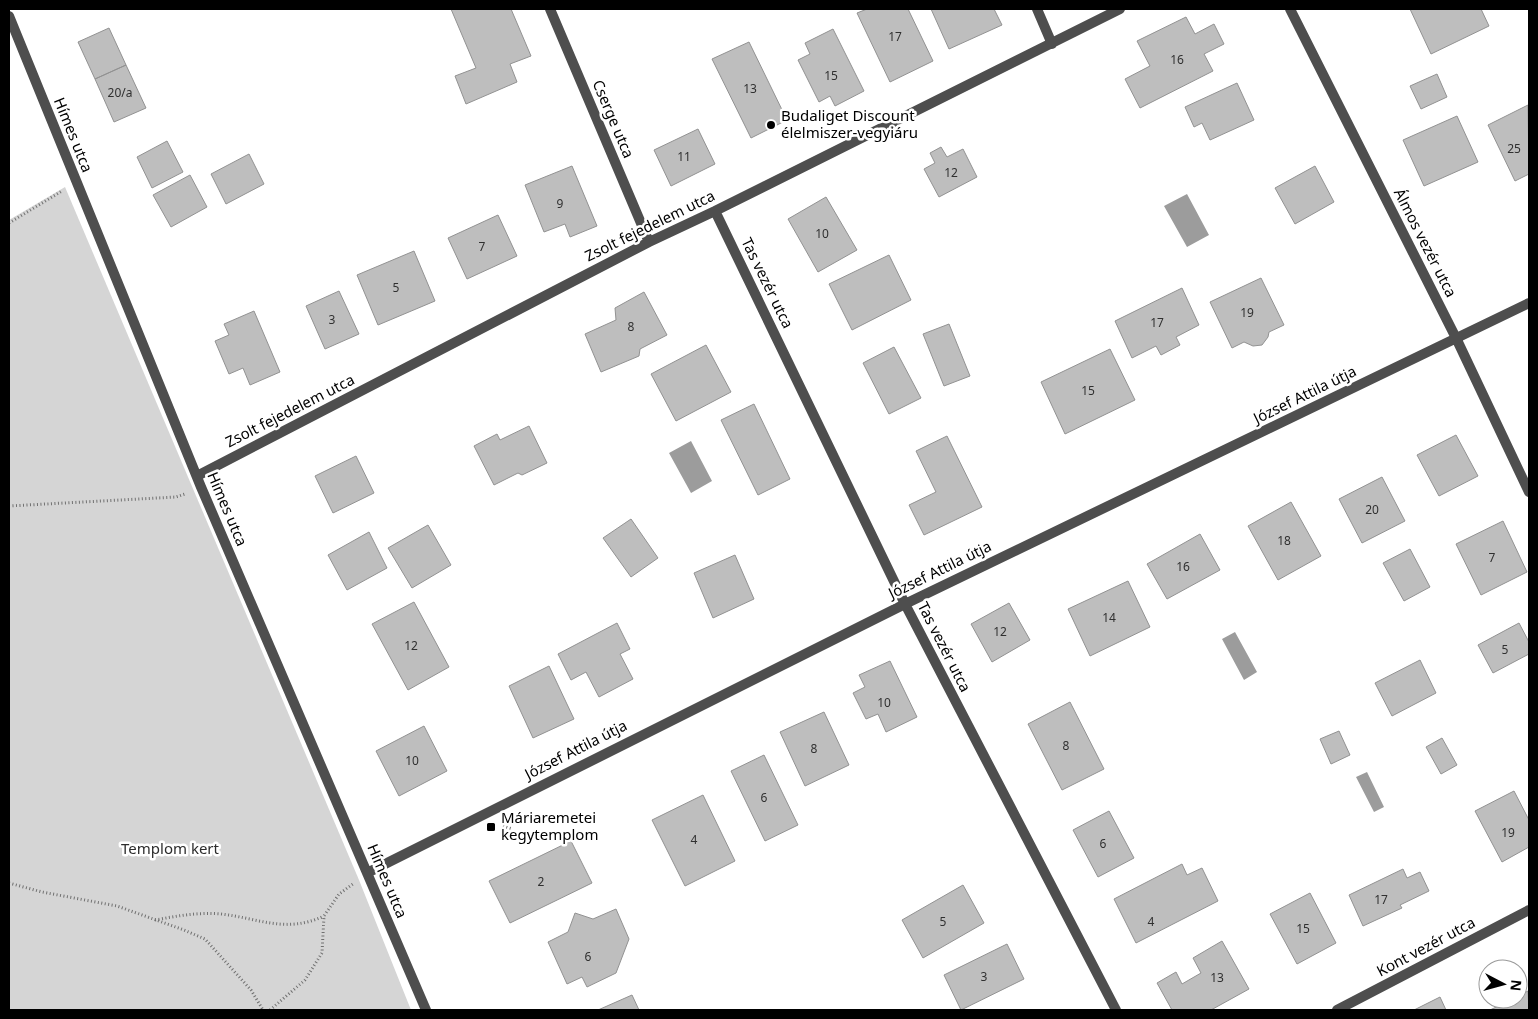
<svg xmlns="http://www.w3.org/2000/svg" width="1538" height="1019" viewBox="0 0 1538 1019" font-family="'Noto Sans',sans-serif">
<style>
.green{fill:#d5d5d5}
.water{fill:#9c9c9c}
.building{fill:#bebebe;stroke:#929292}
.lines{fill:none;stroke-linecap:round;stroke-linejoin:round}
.path{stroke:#707070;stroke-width:3;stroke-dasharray:1 2.5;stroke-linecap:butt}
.minor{stroke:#4e4e4e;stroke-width:10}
.poi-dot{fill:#000;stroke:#fff;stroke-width:2}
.labels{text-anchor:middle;stroke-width:5;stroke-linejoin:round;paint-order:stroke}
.number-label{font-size:12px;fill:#303030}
.poi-label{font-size:15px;fill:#000;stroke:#fff;text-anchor:start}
.street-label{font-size:15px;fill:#000;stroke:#fff}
.park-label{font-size:15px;fill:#2c2c2c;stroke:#fff}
</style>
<rect width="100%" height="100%" fill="#fff"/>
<!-- green -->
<path class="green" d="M65,187L359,880L411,1010H9V220Z"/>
<!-- water -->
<path class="water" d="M1187,194L1209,235L1187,247L1164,206Z
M691,441L712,481L691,493L669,453Z
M1235,632L1257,672L1244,680L1222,639Z
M1367,772L1384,807L1374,812L1356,777Z"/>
<!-- building -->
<path class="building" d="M451,9H511L531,56L510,64L517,82L466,104L455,76L476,68Z
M867,9H908L933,61L890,82L857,13Z
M931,9H994L1002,25L949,49Z
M1410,9H1481L1489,26L1431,54Z
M1186,17L1195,34L1214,24L1224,44L1204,54L1213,71L1140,108L1125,79L1150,66L1137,41Z
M109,28L126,65L95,79L78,42Z
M833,29L864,91L835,106L830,96L819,102L798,60L810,54L805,43Z
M749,42L787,120L751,138L712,59Z
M126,65L146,108L114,122L95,79Z
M1437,74L1447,97L1421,109L1410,86Z
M1237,83L1254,120L1210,140L1202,123L1194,127L1185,107Z
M1528,105L1529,174L1515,181L1488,125Z
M1457,116L1478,162L1424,186L1403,140Z
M698,129L715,164L671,186L654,150Z
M167,141L183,172L152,188L137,157Z
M941,147L947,157L963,149L977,177L939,197L924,169L935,163L930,153Z
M249,154L264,184L226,204L211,174Z
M572,166L597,226L570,237L565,224L544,232L525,185Z
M1315,166L1334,202L1295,224L1275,188Z
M190,175L207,207L171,227L153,195Z
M826,197L857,250L818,272L788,219Z
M498,215L517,256L467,279L448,238Z
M414,251L435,301L378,325L357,275Z
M889,255L911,300L852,330L829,284Z
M1261,278L1284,325L1269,332L1268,337L1262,345L1253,346L1244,342L1232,348L1210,302Z
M1182,288L1199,325L1176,337L1180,345L1161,355L1156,346L1132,358L1115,321Z
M339,291L359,334L325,349L306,306Z
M644,292L667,335L640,349L639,356L601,372L585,334L616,320L615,308Z
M254,311L280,372L250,385L243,368L229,374L215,341L229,335L224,324Z
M949,324L970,376L944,386L923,334Z
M706,345L731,392L676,421L651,374Z
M894,347L921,398L889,414L863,363Z
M1110,349L1135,400L1065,434L1041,382Z
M754,404L790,479L758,495L721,420Z
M529,426L547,463L522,475L518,473L494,485L474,446L497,434L500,440Z
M1456,435L1478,476L1439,496L1417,455Z
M947,436L982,507L924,535L909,505L936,492L916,451Z
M356,456L374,493L333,513L315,476Z
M1382,477L1405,521L1362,543L1339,499Z
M1291,502L1321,556L1278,580L1248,526Z
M631,519L658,558L631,577L603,538Z
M1503,521L1527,572L1481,595L1456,544Z
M428,525L451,565L412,588L388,548Z
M369,532L387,568L347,590L328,555Z
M1200,534L1220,570L1167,599L1147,564Z
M1410,549L1430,587L1404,601L1383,563Z
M735,555L754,599L713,618L694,573Z
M1128,581L1150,627L1090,656L1068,609Z
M414,602L449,667L408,690L372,624Z
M1009,603L1030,640L992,662L971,624Z
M617,623L630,649L620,654L633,679L599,697L586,672L571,680L558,654Z
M1519,623L1529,642V654L1493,673L1478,645Z
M1420,660L1436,693L1392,716L1375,683Z
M890,661L917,717L886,732L878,714L866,719L853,693L865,687L859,675Z
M549,666L574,719L533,738L509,686Z
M1070,702L1104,769L1062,790L1028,724Z
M824,712L849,765L805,786L780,732Z
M424,726L447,771L399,796L376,751Z
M1339,731L1350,755L1331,764L1320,739Z
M1442,738L1457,765L1441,774L1426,747Z
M764,755L798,825L765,841L731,771Z
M1514,791L1529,820V847L1502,862L1475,811Z
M703,795L735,861L685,886L652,820Z
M1109,811L1134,858L1098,877L1073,830Z
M571,841L592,883L510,923L489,881Z
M1182,864L1187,875L1202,868L1218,901L1136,943L1114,899Z
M1403,869L1407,878L1420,872L1429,891L1400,905L1402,908L1363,926L1349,895Z
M963,885L984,923L923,958L902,920Z
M1310,893L1336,943L1297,964L1270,914Z
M616,909L629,939L616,973L587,987L582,977L567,984L548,942L568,932L575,913L593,919Z
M1222,941L1249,989L1211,1010H1172L1157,983L1176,972L1182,984L1201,973L1193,958Z
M1007,944L1024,979L961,1010L944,975Z
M1528,991L1529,1010H1490L1513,999H1518V996Z
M632,995L639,1010H598Z
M1440,997L1446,1010H1414Z"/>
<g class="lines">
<!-- path -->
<path class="path" d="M9,223L62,191
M9,506L176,497L185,494
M503,826L512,829
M9,883L42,892L117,906L184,930L205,939L251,990L263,1010
M155,920C177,916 198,912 221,914C258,918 286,934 324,916
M270,1010L305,980L322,953L324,916L339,894L353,884"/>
<!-- minor -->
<path class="minor" d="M550,9L649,242
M1037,9L1052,44
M1290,9L1457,340L1529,492
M9,16L201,487L426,1010
M715,211L905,604L1116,1010
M197,476L649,242L715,211L1120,9
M367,873L905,604L1529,303
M1337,1010L1529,910"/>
</g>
<!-- markers -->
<g class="poi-dot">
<circle cx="771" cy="125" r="5"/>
<rect x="486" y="822" width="10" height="10" rx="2.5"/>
</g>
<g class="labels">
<!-- number labels -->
<g class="number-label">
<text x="895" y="41">17</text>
<text x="1177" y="64">16</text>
<text x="831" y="80">15</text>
<text x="750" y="93">13</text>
<text x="120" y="97">20/a</text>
<text x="1514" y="153">25</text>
<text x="684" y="161">11</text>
<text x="951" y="177">12</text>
<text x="560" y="208">9</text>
<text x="822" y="238">10</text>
<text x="482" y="251">7</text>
<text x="396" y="292">5</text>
<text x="1247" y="317">19</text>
<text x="332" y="324">3</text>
<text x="1157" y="327">17</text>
<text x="631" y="331">8</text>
<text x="1088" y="395">15</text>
<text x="1372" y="514">20</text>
<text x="1284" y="545">18</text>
<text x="1492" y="562">7</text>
<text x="1183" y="571">16</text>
<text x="1109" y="622">14</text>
<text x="1000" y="636">12</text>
<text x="411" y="650">12</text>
<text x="1505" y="654">5</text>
<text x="884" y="707">10</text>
<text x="1066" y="750">8</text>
<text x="814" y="753">8</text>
<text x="412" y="765">10</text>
<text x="764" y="802">6</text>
<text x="1508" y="837">19</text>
<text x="694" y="844">4</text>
<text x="1103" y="848">6</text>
<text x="541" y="886">2</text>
<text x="1381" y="904">17</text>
<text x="943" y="926">5</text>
<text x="1151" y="926">4</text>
<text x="1303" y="933">15</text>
<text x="588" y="961">6</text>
<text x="984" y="981">3</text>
<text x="1217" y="982">13</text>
</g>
<!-- poi labels -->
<g class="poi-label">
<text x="781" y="121">Budaliget Discount<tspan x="781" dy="17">élelmiszer-vegyiáru</tspan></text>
<text x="501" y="823">Máriaremetei<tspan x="501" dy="17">kegytemplom</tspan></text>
</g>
<!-- street labels -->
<g class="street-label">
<text transform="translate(613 119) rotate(67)" y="5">Cserge utca</text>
<text transform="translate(73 135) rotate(68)" y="5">Hímes utca</text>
<text transform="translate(650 226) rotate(-26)" y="5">Zsolt fejedelem utca</text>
<text transform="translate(1425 243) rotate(63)" y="5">Álmos vezér utca</text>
<text transform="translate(767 283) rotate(64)" y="5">Tas vezér utca</text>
<text transform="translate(1305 395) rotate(-26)" y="5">József Attila útja</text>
<text transform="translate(290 411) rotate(-27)" y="5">Zsolt fejedelem utca</text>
<text transform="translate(227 509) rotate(67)" y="5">Hímes utca</text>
<text transform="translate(940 570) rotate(-26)" y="5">József Attila útja</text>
<text transform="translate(944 647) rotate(63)" y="5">Tas vezér utca</text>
<text transform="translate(576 750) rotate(-27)" y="5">József Attila útja</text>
<text transform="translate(387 881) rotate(67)" y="5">Hímes utca</text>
<text transform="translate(1426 947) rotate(-28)" y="5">Kont vezér utca</text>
</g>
<!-- park labels -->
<g class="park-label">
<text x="170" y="854">Templom kert</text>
</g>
</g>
<!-- border -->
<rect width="1538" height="1019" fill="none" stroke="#000000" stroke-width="20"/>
<!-- north arrow -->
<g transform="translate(1503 984) rotate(96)"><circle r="24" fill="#ffffff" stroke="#999999"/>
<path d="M0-4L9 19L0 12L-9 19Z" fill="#000000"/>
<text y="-8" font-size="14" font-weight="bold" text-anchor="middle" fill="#000000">N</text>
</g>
</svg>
